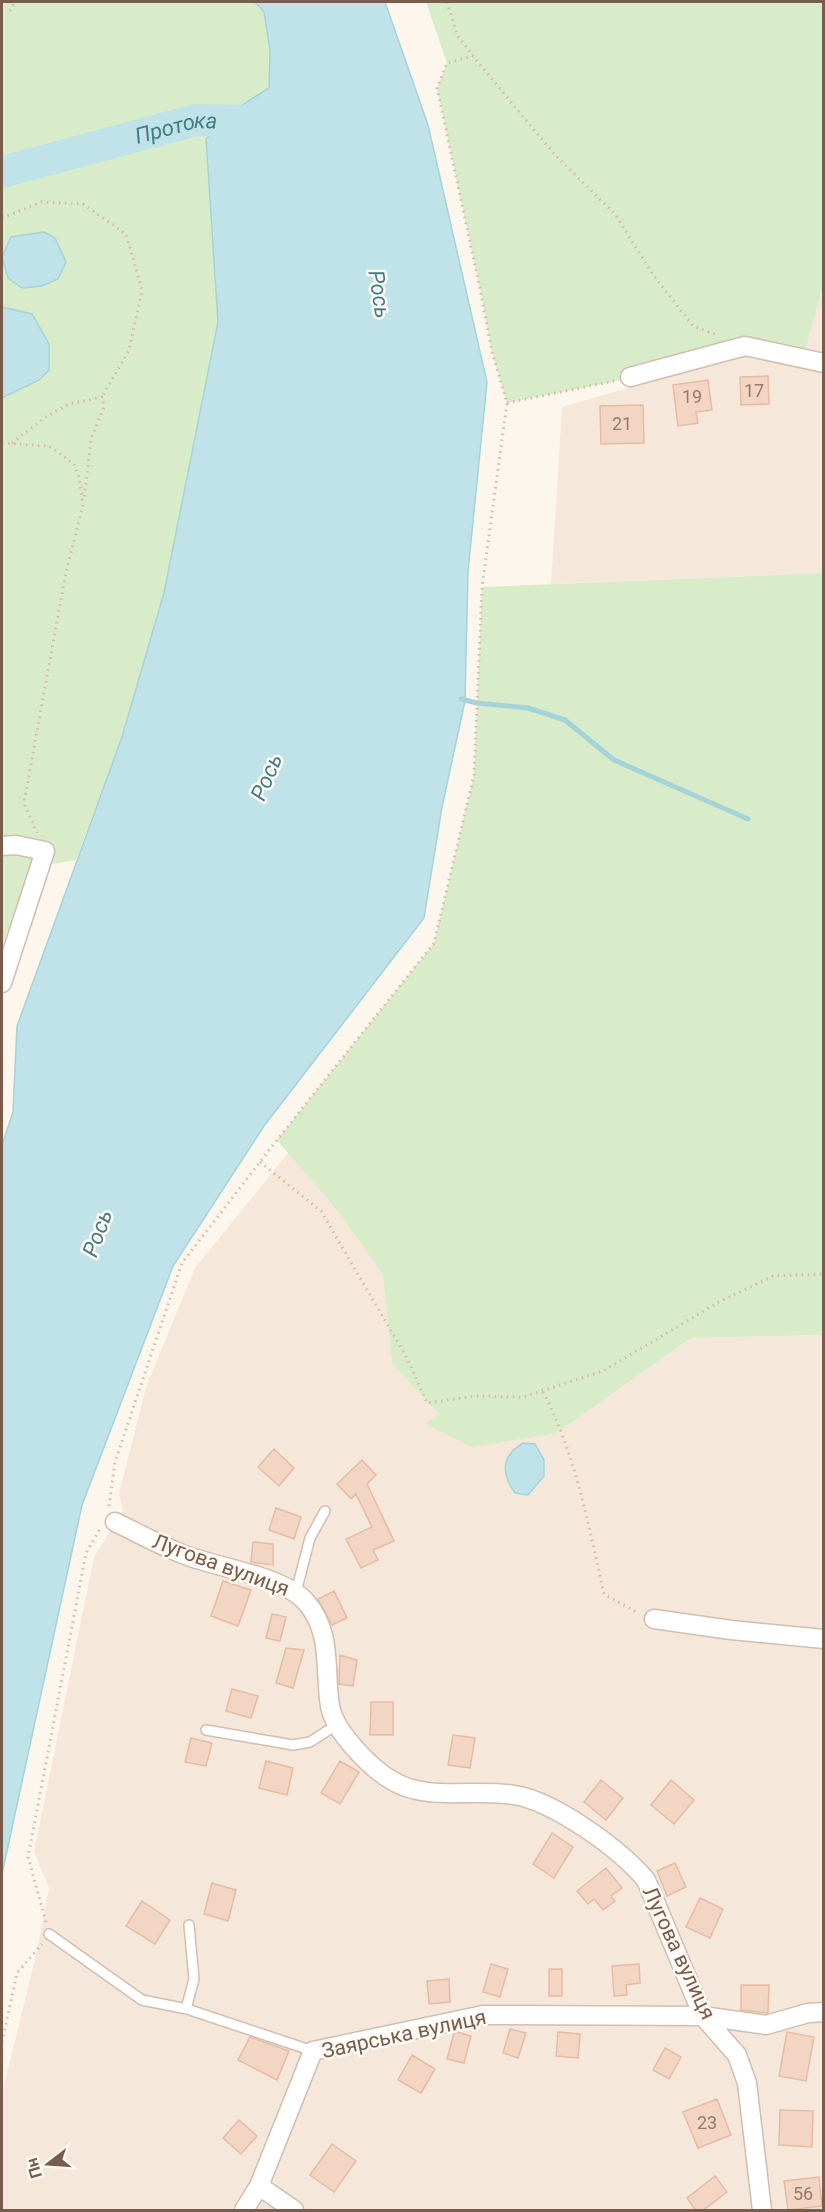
<svg xmlns="http://www.w3.org/2000/svg" width="825" height="2212" viewBox="0 0 825 2212" font-family="Roboto,sans-serif">
<style>
.residential{fill:#f5e8da}
.green{fill:#d8ecc9}
.water{fill:#bfe3e8;stroke:#a5d3da;stroke-width:1.5}
.lines{fill:none;stroke-linecap:round;stroke-linejoin:round}
.stream{stroke:#a5d3da;stroke-width:5}
.river{stroke:#bfe3e8;stroke-width:32}
.building{fill:#f3d5c3;stroke:#e6bba3;stroke-width:1.5}
.lane-casing{stroke:#d1beb0;stroke-width:12}
.street-casing{stroke:#d1beb0;stroke-width:21}
.path{stroke:#d9b8a5;stroke-width:3;stroke-dasharray:1.5 4.5;stroke-linecap:butt}
.lane{stroke:#fff;stroke-width:9}
.street{stroke:#fff;stroke-width:18}
.labels{text-anchor:middle;stroke-width:5;stroke-linejoin:round;paint-order:stroke}
.number-label{font-size:18px;fill:#987a6a}
.street-label{font-size:21px;fill:#7a5c4d;stroke:#fffaf3}
.water-label{font-size:22px;font-style:italic;fill:#437c86;stroke:#fffaf3}
</style>
<rect width="100%" height="100%" fill="#fdf6ec"/>
<!-- residential -->
<path class="residential" d="M823,285V573L551,584L562,407L731,358L803,359Z
M288,1153L343,1218L384,1275L392,1363L557,1433L691,1338L823,1335V2210H2V2093L37,1951L49,1888L34,1852L94,1557L123,1510L119,1494L146,1387L195,1268Z"/>
<!-- green -->
<path class="green" d="M2,2H255L264,12L270,50L269,88L231,112L206,139L218,322L164,593L122,737L76,860L34,867L2,945Z
M426,2H823V285L803,359L731,358L507,403L492,352L481,294L437,88L447,63Z
M823,573V1335L691,1338L557,1433L472,1447L425,1424L439,1414L392,1363L383,1275L343,1218L277,1140L434,943L474,775L482,587Z"/>
<!-- water -->
<path class="water" d="M255,2H385L428,125L487,382L468,571L465,701L442,807L424,918L264,1126L173,1266L82,1505L2,1874V1145L13,1112L17,1026L122,737L164,593L218,322L206,139L231,112L269,88L270,50L264,12Z
M44,232L55,238L66,262L58,279L42,286L22,288L8,278L2,257L11,237Z
M2,307L32,314L49,344V370L39,380L2,398Z
M523,1443L535,1444L544,1460V1476L528,1495L515,1493C501,1473 501,1456 523,1443Z"/>
<g class="lines">
<!-- stream -->
<path class="stream" d="M461,699L477,703L528,708L565,720L614,760L748,819"/>
<!-- river -->
<path class="river" id="s1" d="M2,172L196,120L258,121L266,117"/>
</g>
<!-- building -->
<path class="building" d="M768,376L769,404L741,405L740,377Z
M708,380L712,410L696,412L698,423L678,426L673,385Z
M643,405L644,443L601,444L600,406Z
M274,1449L294,1468L279,1486L258,1467Z
M362,1460L376,1475L367,1484L394,1541L373,1550L378,1560L361,1568L346,1539L372,1527L356,1494L351,1499L337,1484Z
M276,1508L301,1517L294,1539L269,1530Z
M253,1542L273,1544V1565L251,1562Z
M223,1581L251,1590L238,1626L211,1616Z
M334,1591L347,1618L332,1625L318,1599Z
M272,1614L286,1617L280,1641L266,1638Z
M286,1648L304,1650L293,1688L276,1683Z
M340,1655L357,1660L353,1686L339,1684Z
M232,1689L258,1696L251,1718L226,1711Z
M371,1702H393V1735H370Z
M453,1735L475,1738L470,1768L448,1765Z
M191,1738L212,1743L206,1766L185,1762Z
M266,1761L293,1768L287,1795L259,1788Z
M340,1761L359,1772L340,1804L321,1793Z
M601,1780L623,1798L606,1820L584,1802Z
M671,1780L694,1800L674,1824L651,1805Z
M552,1833L573,1847L554,1878L533,1864Z
M675,1863L686,1887L667,1896L657,1871Z
M606,1868L622,1888L611,1896L615,1901L603,1910L594,1899L588,1904L577,1891Z
M212,1883L236,1890L228,1921L204,1914Z
M700,1898L723,1909L710,1938L686,1927Z
M142,1901L170,1920L155,1944L126,1926Z
M491,1964L508,1969L500,1997L483,1992Z
M639,1964L640,1983L626,1985L627,1995L614,1996L612,1966Z
M549,1969H562V1996H549Z
M449,1979L450,2002L429,2004L427,1981Z
M741,1985H769L768,2013L741,2010Z
M510,2029L526,2033L518,2058L503,2053Z
M457,2032L471,2036L464,2063L447,2059L454,2033Z
M558,2032L580,2034L578,2058L556,2056Z
M787,2032L814,2037L806,2081L779,2076Z
M250,2037L289,2051L277,2080L238,2060Z
M665,2048L681,2057L669,2079L653,2070Z
M412,2055L435,2069L421,2093L398,2080Z
M717,2099L731,2135L698,2148L683,2112Z
M780,2110L813,2111L812,2147L779,2145Z
M239,2120L257,2136L241,2154L223,2138Z
M332,2144L356,2161L334,2192L310,2175Z
M715,2176L727,2192L702,2211H696L687,2198Z
M819,2177L822,2206L788,2210L784,2181Z"/>
<g class="lines">
<defs>
<path id="lane" d="M296,1592L310,1538L325,1511
M206,1730L293,1745L310,1742L338,1724
M49,1934L142,2000L187,2009L313,2051
M186,2009L194,1979L189,1925"/>
<path id="street" d="M630,377L745,346L824,363
M2,846L16,845L45,851L2,983
M115,1522C138,1533 161,1546 185,1555C218,1568 284,1576 306,1602C333,1633 324,1670 330,1706C334,1731 371,1769 393,1781C428,1802 476,1788 514,1795C554,1801 620,1849 646,1880L703,2016L737,2055L747,2083L762,2210
M654,1619L731,1630L824,1639
M259,2186L294,2210
M244,2210L259,2186L313,2051L483,2015L703,2016L766,2025L808,2013L824,2012"/>
</defs>
<!-- lane casing -->
<use href="#lane" class="lane-casing"/>
<!-- street casing -->
<use href="#street" class="street-casing"/>
<!-- path -->
<path class="path" d="M447,2L457,35L473,56L554,154L615,214L654,276L693,326L717,335
M10,11L14,2
M2,218L42,202L83,204L126,234L142,290L129,350L102,397
M507,403L614,381
M2,443L49,446L74,464L79,477L83,505L66,572L24,803L37,833
M12,443L47,416L69,404L102,397L104,407L91,439L84,500
M260,1162L321,1211L407,1358L427,1403L475,1396L523,1397L603,1371L719,1302L773,1276L824,1274
M543,1392C575,1452 589,1527 604,1594L638,1613
M109,1506L115,1462L182,1263L277,1140L434,943L474,775L482,587L507,403L492,352L481,294L437,88L447,63L473,56
M46,1922L28,1857L86,1553L100,1529
M2,2042L17,1973L42,1944"/>
<!-- lane -->
<use href="#lane" class="lane"/>
<!-- street -->
<use href="#street" class="street"/>
</g>
<g class="labels">
<!-- number labels -->
<g class="number-label">
<text x="754" y="397">17</text>
<text x="692" y="403">19</text>
<text x="622" y="430">21</text>
<text x="707" y="2129">23</text>
<text x="803" y="2200">56</text>
</g>
<!-- street labels -->
<g class="street-label">
<text transform="translate(221 1565) rotate(20)" y="7">Лугова вулиця</text>
<text transform="translate(679 1953) rotate(65)" y="7">Лугова вулиця</text>
<text transform="translate(404 2034) rotate(-12)" y="7">Заярська вулиця</text>
</g>
<!-- water labels -->
<g class="water-label">
<text dy="8" stroke="none"><textPath href="#s1" startOffset="180">Протока</textPath></text>
<text transform="translate(380 294) rotate(81)" y="8">Рось</text>
<text transform="translate(266 777) rotate(-67)" y="8">Рось</text>
<text transform="translate(97 1233) rotate(-70)" y="8">Рось</text>
</g>
</g>
<!-- border -->
<rect width="825" height="2212" fill="none" stroke="#7a5c4d" stroke-width="6"/>
<!-- north arrow -->
<g transform="translate(48 2164) rotate(253)" stroke="#fffaf3" stroke-width="4.5" paint-order="stroke">
<path d="M0-4.5L10 22L0 15L-10 22Z" fill="#7a5c4d"/>
<text y="-9" font-size="16" font-weight="bold" text-anchor="middle" fill="#7a5c4d">Пн</text>
</g>
</svg>
